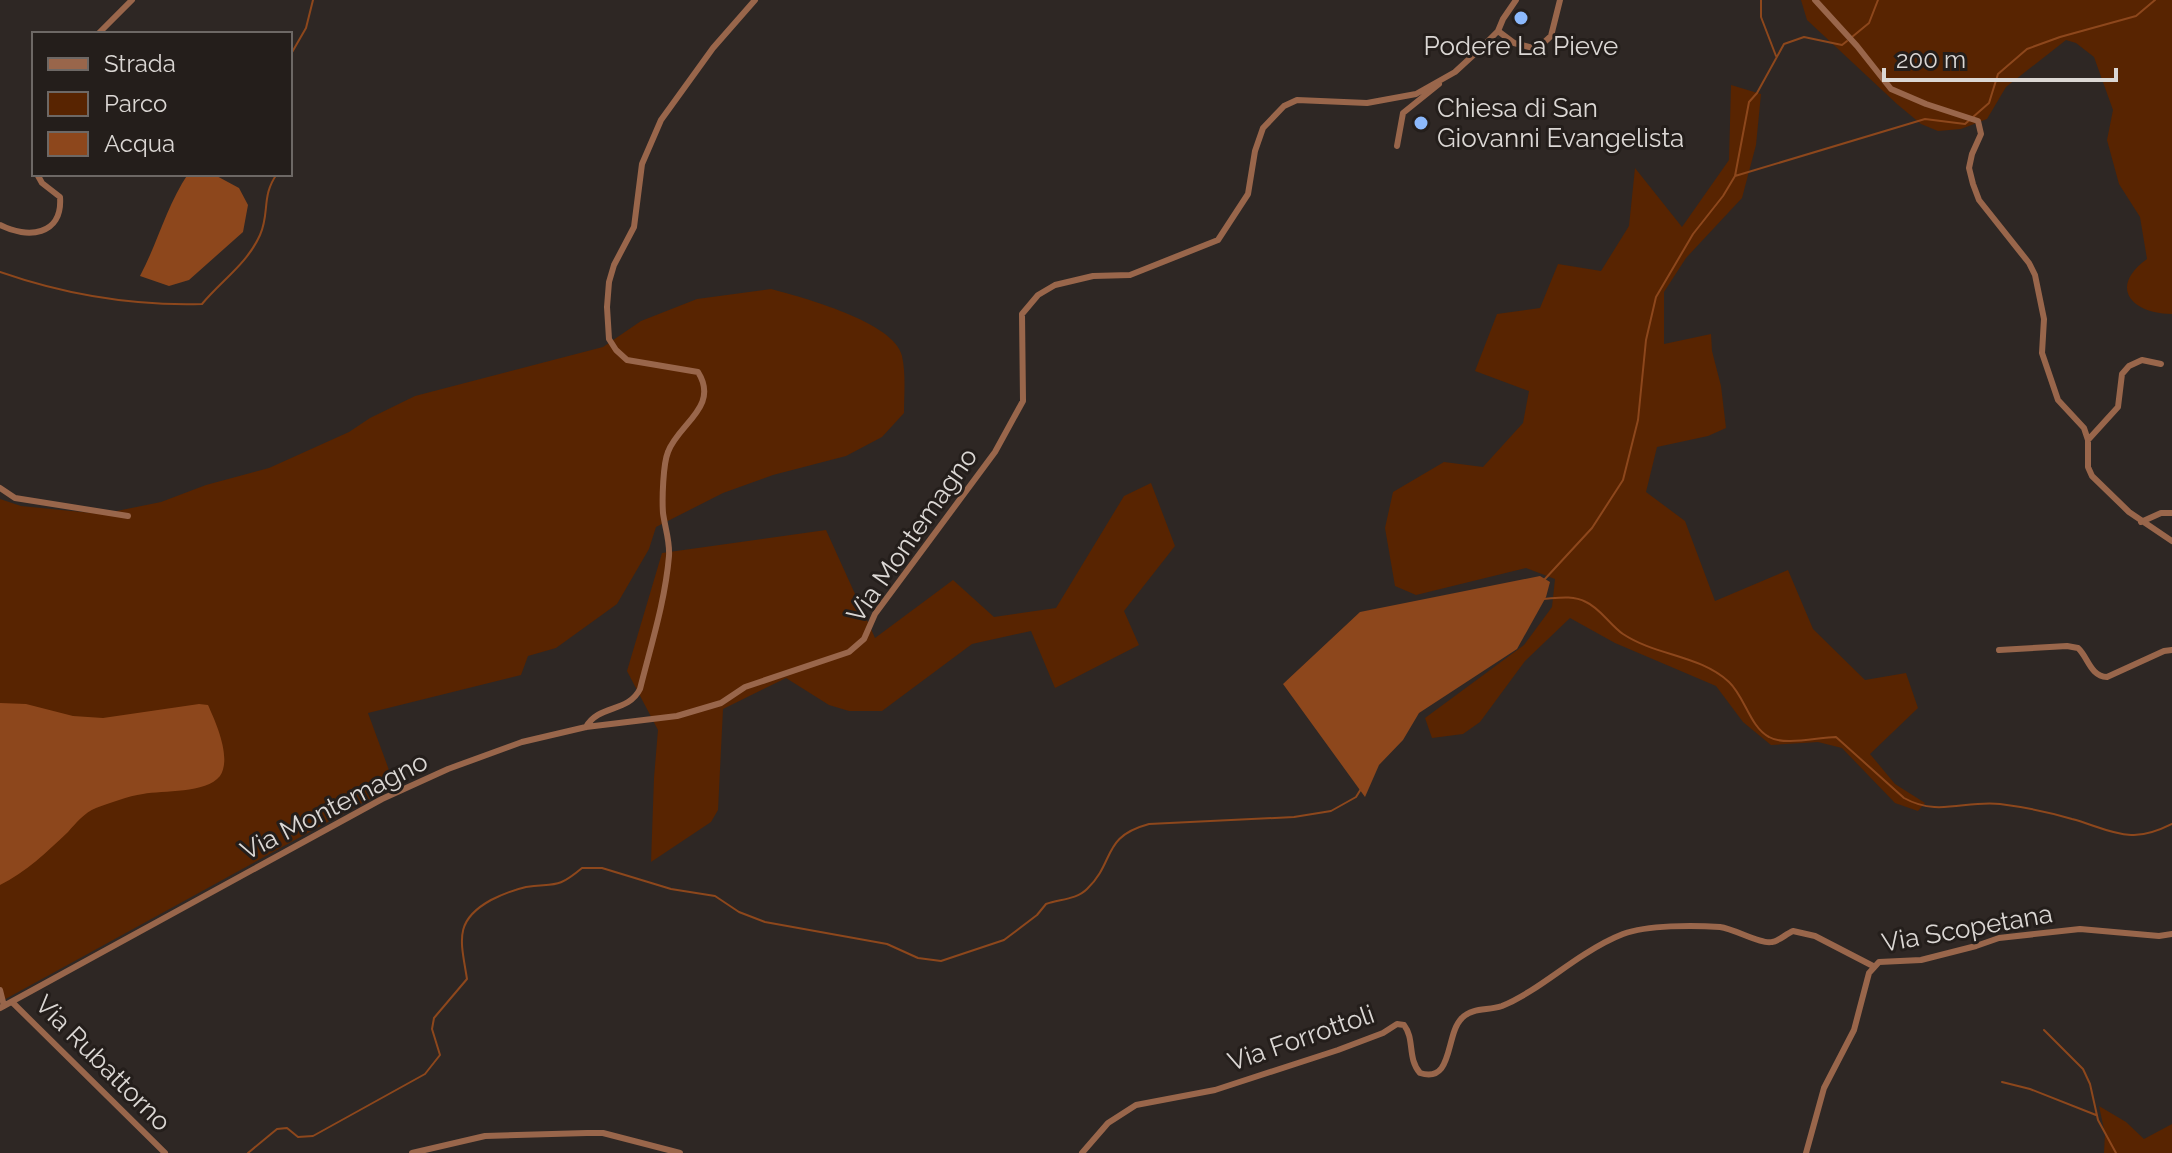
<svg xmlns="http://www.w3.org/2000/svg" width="2172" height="1153" viewBox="0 0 2172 1153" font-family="Raleway,sans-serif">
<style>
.green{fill:#582401}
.water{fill:#8d471c}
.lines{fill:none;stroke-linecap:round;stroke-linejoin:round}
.stream{stroke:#8d471c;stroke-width:2}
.street{stroke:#99664b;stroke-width:6}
.poi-dot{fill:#8cb9fc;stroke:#241e1b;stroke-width:3}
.labels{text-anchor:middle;stroke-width:6;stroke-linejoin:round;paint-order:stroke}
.poi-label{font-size:26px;fill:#dbd7d4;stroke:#241e1b}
.street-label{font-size:26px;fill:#dbd7d4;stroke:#241e1b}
</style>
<rect width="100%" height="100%" fill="#2e2724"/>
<!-- green -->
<path class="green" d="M1801,0H2172V314C2133,314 2107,288 2147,259L2140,217L2119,184L2107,140L2113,110L2094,57L2076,43L2066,40L2006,87L1987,119L1961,129L1938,131L1921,124L1897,104L1807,20Z
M1731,85L1761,94L1756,145L1742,198L1686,258L1664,292V344L1711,334L1712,351L1721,386L1726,428L1708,436L1657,447L1646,492L1685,521L1715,601L1788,570L1813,629L1865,680L1906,673L1918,708L1870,754L1895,784L1925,803L1918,811L1895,803L1842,748L1818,742L1771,745L1743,722L1716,686L1615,643L1570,618L1525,661L1480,722L1463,734L1432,738L1425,718L1524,645L1552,607L1555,579L1526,568L1416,595L1395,586L1385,528L1393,492L1444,462L1483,467L1523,423L1529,391L1475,371L1497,314L1540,308L1558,264L1601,271L1629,226L1635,168L1682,227L1729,160Z
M771,289C801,297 895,322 902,356C906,374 904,395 904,413L882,437L846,456L773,475L723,493L656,527L649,549L617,604L556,648L528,656L521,675L368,713L389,770L386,790L0,1002V499L21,506L102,514L161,502L206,485L269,468L349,432L370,418L415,396L603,347L641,321L697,299Z
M1151,483L1175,546L1124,611L1139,645L1055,688L1031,631L972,644L882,711H849L829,705L786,678L723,709L718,810L711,822L651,862L654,778L658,730L627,671L662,553L826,530L875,638L953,580L994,617L1056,608L1124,496Z
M2099,1106L2126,1122L2144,1139L2172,1124V1153H2104L2105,1134Z"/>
<!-- water -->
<path class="water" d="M188,174H213L239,188L248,205L243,232L189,280L169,286L140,276C158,242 167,205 188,174Z
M1540,576L1550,582L1546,597L1517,649L1419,713L1403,740L1379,765L1365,797L1283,684L1360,612Z
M0,703L26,704L73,716L103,718L199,704L208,705C216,723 232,758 220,776C206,794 163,790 143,794C128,796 110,803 96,808C84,813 76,823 68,832C48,851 25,873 0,885Z"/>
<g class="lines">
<!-- stream -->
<path class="stream" d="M1761,0V17L1776,56
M1852,37L1869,23L1878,0
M290,134L291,54L306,28L313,0
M1735,176L1749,102L1757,93L1784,44L1804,37L1842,45L1847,41
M0,272C66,295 132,306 202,304C222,280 247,264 260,235C270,213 261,196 277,174
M1544,580L1592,528L1623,480L1638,420L1646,340L1656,297L1693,234L1723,196L1735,176L1925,119L1965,124L1989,103L1998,74L2027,49L2060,37L2136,16L2155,0
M1543,599C1558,598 1572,595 1586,602C1600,608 1610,625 1623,634C1656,656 1700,655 1729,682C1745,697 1750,727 1769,737C1784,746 1819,737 1836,737L1904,798C1938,817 1965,800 2000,804C2023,807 2049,812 2072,819C2092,824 2110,834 2131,835C2145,836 2160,830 2172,824
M2044,1030L2083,1069L2090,1084L2098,1120L2116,1153
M2002,1082L2030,1089L2096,1115
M248,1153L277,1129L287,1128L298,1137L313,1136L425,1074L440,1055L432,1029L434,1018L467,979C461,941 453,921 491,900C503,894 513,890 526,887C556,883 557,889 582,868H602L671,889L715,896L739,912L765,922L887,944L918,958L941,961L1004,940L1037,915L1046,904C1059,899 1076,900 1087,889C1116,861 1101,837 1149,824L1294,817L1331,811L1356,797L1361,789"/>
<!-- street -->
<path class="street" d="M1815,0L1857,46L1891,89L1926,104L1978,121L1981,134L1972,154L1969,168L1973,184L1979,200L2029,263L2035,275L2044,319L2042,353L2058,400L2084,428L2088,440V467L2092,476L2129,512L2172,541
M1498,31L1514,43L1537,49L1551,36L1560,0
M98,34L132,0
M1397,146L1403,113L1439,84
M0,225C27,239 63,236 60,197L42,183L37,174
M2088,440L2118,407L2122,374L2129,366L2142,360L2161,364
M0,488L15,498L128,516
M2141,522L2161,513H2172
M1999,650L2067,646L2078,648C2088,657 2090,676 2107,677L2164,651L2172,650
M586,727C599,704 628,713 640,689C651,645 665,602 669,556C670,541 665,528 663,513C662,499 663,464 668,452C678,424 720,407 698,372L627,360L616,350L609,339L607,307L609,282L614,265L634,227L642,164L661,120L713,48L755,0
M0,990L4,1006
M12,1002L165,1153
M0,1008L382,799L448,769L522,742L586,727L677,716L721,703L745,687L849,652L864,639L875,614L995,452L1023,401L1022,314L1038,295L1055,285L1093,276L1130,275L1218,240L1248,194L1255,151L1263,128L1284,106L1297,100L1367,103L1416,94L1455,72L1480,49L1498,31L1503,19L1516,0
M412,1153L485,1136L587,1133H603L680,1153
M1082,1153L1108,1123L1136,1105L1215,1090L1338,1050L1383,1033L1397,1024L1404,1025C1415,1039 1407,1058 1420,1073C1454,1084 1445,1034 1462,1018C1473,1007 1488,1011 1502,1006C1531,994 1558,971 1585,954C1596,947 1610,939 1623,934C1648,925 1693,925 1720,927C1735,929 1762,945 1772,942C1779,941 1786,934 1793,931L1815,936L1873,966
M1806,1153L1824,1088L1854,1030L1869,973L1879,962L1921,960L1976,946L1999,938L2080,929L2159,936L2172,934"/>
</g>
<!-- markers -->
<g class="poi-dot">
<circle cx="1521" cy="18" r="8"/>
<circle cx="1421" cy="123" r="8"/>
</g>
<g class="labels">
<!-- poi labels -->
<g class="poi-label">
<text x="1521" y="55">Podere La Pieve</text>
<text x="1437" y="117" text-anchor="start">Chiesa di San<tspan x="1437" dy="30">Giovanni Evangelista</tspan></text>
</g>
<!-- street labels -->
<g class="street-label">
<text transform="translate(912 535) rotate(-55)" y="9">Via Montemagno</text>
<text transform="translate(334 806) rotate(-27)" y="9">Via Montemagno</text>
<text transform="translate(1967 928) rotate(-10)" y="9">Via Scopetana</text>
<text transform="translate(1301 1038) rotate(-19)" y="9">Via Forrottoli</text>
<text transform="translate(103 1063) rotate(45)" y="9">Via Rubattorno</text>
</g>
</g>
<!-- legend -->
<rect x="32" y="32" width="260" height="144" fill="#241e1b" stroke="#6d6865" stroke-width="2"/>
<rect x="48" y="58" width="40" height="12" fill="#99664b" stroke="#6d6865" stroke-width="2"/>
<text x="104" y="72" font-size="24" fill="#dbd7d4">Strada</text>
<rect x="48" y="92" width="40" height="24" fill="#582401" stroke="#6d6865" stroke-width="2"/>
<text x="104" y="112" font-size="24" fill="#dbd7d4">Parco</text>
<rect x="48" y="132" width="40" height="24" fill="#8d471c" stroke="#6d6865" stroke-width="2"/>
<text x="104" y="152" font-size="24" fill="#dbd7d4">Acqua</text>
<!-- scale -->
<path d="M1884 68v12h232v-12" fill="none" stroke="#dbd7d4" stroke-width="4"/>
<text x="1896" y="68" font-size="24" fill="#dbd7d4" stroke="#241e1b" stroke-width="6" paint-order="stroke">200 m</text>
</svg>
